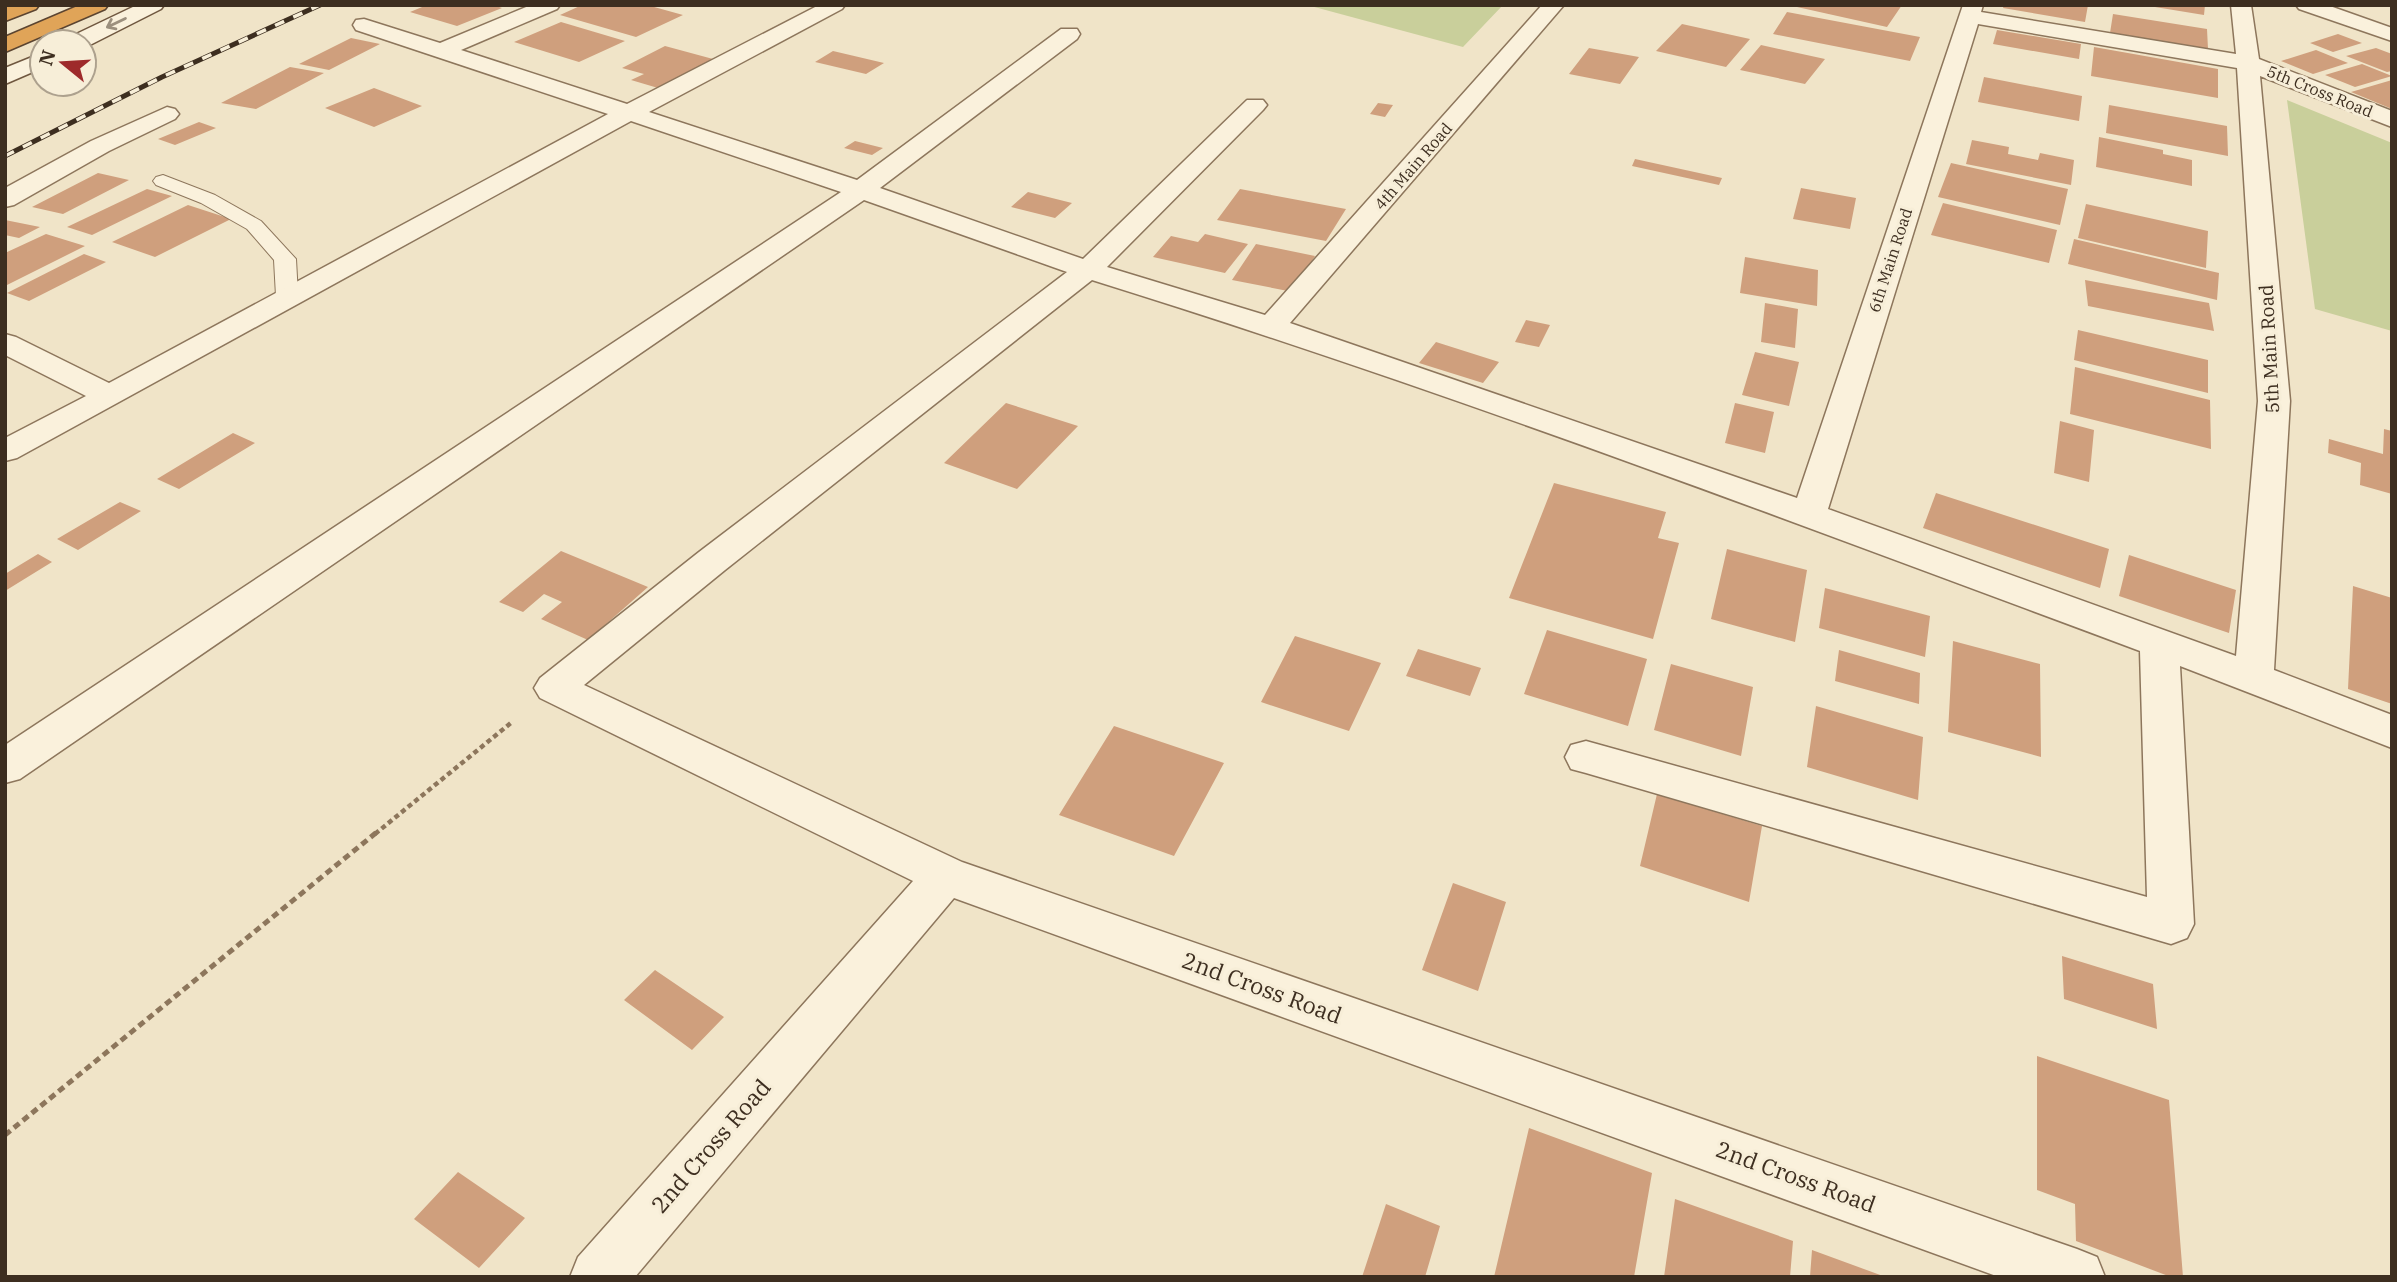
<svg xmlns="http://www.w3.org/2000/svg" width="2397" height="1282" viewBox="0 0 2397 1282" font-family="'IBM Plex Serif',serif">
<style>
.green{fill:#c9cf9b}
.building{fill:#cf9f7d}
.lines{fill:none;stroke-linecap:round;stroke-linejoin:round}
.lane-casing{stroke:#8d765c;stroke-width:2}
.street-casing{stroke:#8d765c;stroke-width:3}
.secondary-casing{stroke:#6f573f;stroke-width:3}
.highway-casing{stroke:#5b4430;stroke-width:3}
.path-far1{stroke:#8d765c;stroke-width:4.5;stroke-dasharray:5 3.5;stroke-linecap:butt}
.path{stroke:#8d765c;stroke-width:5;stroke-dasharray:7 4.5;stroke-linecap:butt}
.lane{fill:#faf1dc;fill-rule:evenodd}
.street{fill:#faf1dc;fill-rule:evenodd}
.secondary{fill:#faf1dc;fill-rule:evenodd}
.highway{fill:#e0a458;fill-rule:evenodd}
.rail-casing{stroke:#3d2e20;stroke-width:5}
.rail{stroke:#f7eed8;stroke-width:3.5;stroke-dasharray:10;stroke-linecap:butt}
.oneway{stroke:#9c907e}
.labels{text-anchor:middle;stroke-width:6;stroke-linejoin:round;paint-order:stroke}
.far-street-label{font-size:16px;fill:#3d2e20;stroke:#f7eed8}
.street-label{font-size:19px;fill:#3d2e20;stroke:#f7eed8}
.near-street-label{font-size:23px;fill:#3d2e20;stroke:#f7eed8}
</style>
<rect width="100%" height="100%" fill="#f0e4c8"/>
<!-- green -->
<path class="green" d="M1307,5H1503L1463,47Z
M2287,100L2392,143V331L2315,309Z"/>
<!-- building -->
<path class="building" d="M427,5H493L502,8L457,26L410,12Z
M582,5H647L683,15L636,37L560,15Z
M1788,5H1902L1887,27Z
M2004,5H2088L2085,22L2003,8Z
M2155,5H2205L2204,15L2155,7Z
M1787,12L1920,37L1910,61L1773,34Z
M2113,14L2207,29L2208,49L2110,33Z
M561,22L625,41L579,62L514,42Z
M1682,24L1750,39L1726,67L1656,51Z
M1997,30L2081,44L2079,59L1993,44Z
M2338,34L2362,43L2333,52L2310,43Z
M351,38L380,44L329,70L299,64Z
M1761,45L1825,59L1805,84L1740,70Z
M665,46L713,59L658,88L631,80L644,74L622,68Z
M2094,47L2218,69V98L2091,76Z
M1589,48L1639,57L1620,84L1569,74Z
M2376,48L2392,54V71L2387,72L2346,56Z
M2316,50L2348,63L2313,74L2281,61Z
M833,51L884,63L866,74L815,62Z
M2362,64L2392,76L2355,87L2325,75Z
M290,67L324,73L256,109L221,103Z
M1984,77L2082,96L2079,121L1978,102Z
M2392,80V109L2351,92Z
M374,88L422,106L374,127L325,108Z
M1378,103L1393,105L1385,117L1370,114Z
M2109,105L2227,126L2228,156L2106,133Z
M199,122L216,128L175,145L158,139Z
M2099,137L2163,150V154L2192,160V186L2096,167Z
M1972,140L2009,147L2008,154L2038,160L2040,153L2074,160L2071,185L1966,164Z
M855,141L883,148L872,155L844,148Z
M1635,159L1722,178L1719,185L1632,166Z
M1951,163L2068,189L2060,225L1938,197Z
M98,173L129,180L63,214L32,207Z
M1801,188L1856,198L1850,229L1793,219Z
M147,189L172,196L92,235L67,227Z
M1240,189L1346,209L1326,241L1217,220Z
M1028,192L1072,203L1055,218L1011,207Z
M1943,203L2057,230L2049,263L1931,235Z
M2086,204L2208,231L2206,268L2078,238Z
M188,205L231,219L155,257L112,242Z
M5,220L40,227L19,238L5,235Z
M46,234L85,246L5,286V253Z
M1205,234L1248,244L1225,273L1153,257L1171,236L1198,242Z
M2074,239L2219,273L2217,300L2068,264Z
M1256,244L1315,256L1293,292L1232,280Z
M84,254L106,262L29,301L7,293Z
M1745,257L1818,270L1817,306L1740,293Z
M2085,280L2209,303L2214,331L2088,306Z
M1765,303L1798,309L1795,348L1761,342Z
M1526,320L1550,325L1539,347L1515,342Z
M2078,330L2208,360V393L2074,360Z
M1436,342L1499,362L1483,383L1419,363Z
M1755,352L1799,362L1789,406L1742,395Z
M2075,367L2210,400L2211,449L2070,414Z
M1006,403L1078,426L1017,489L944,463Z
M1735,403L1774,412L1765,453L1725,443Z
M2060,421L2094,430L2089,482L2054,473Z
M2384,429L2392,431V494L2360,485L2361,463L2328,453L2329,439L2383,454Z
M233,433L255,443L179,489L157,479Z
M1554,483L1666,512L1658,538L1679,543L1653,639L1509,598Z
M1936,493L2109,549L2100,588L1923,528Z
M120,502L141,511L78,550L57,539Z
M1727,549L1807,570L1795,642L1711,619Z
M561,551L648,587L588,640L541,619L562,602L544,594L523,612L499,602Z
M38,554L52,562L5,591V574Z
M2129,555L2236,590L2229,633L2119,596Z
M2353,586L2392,598V704L2348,689Z
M1825,588L1930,616L1925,657L1819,628Z
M1547,630L1647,659L1628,726L1524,694Z
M1295,636L1381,663L1349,731L1261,702Z
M1953,641L2040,664L2041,757L1948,732Z
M1418,649L1481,668L1470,696L1406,676Z
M1839,650L1920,673L1919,704L1835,681Z
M1671,664L1753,687L1741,756L1654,730Z
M1816,706L1923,737L1918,800L1807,767Z
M1114,726L1224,763L1174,856L1059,815Z
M1657,794L1762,826L1749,902L1640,866Z
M1453,883L1506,902L1478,991L1422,970Z
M2062,956L2153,984L2157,1029L2064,999Z
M655,970L724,1017L692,1050L624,1000Z
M2037,1056L2169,1100L2183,1277H2171L2076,1241L2075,1204L2037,1190Z
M1529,1128L1652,1173L1634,1277H1494Z
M458,1172L525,1218L479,1268L414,1219Z
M1675,1199L1793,1241L1790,1277H1664Z
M1386,1204L1440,1226L1425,1277H1362Z
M1812,1250L1883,1276L1882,1277H1810Z"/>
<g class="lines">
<defs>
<path id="lane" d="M163,175L215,195L261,221L296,259L298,296L295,301H279L276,296L274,260L247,229L201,203L156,185L153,181L156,177Z"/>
<path id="street" d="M531,5H560L557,9L461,50L627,104L819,5H845L842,9L649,112L857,180L1061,29H1077L1080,34L1077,39L880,188L1083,259L1247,100H1263L1267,105L1263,110L1107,267L1265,315L1542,5H1564L1290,323L1797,498L1963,5H1983L1981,12L2236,54L2231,5H2251L2259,59L2392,111V127L2260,76L2290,401L2274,670L2392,715V748L2180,666L2194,924L2187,938L2171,944L1586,773L1571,769L1565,757L1571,745L1586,741L2147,897L2140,651C1793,522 1446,390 1092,280L725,570L584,685L962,862L2077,1249L2097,1257L2105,1277H1999L954,898L635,1277H570L578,1257L913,881L540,698L534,688L540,678L699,552L1067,272L864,200L20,779L5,783V745L841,192L631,121L17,458L5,461V438L86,396L5,355V334L16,337L109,383L608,114L356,30L353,25L356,20L364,19L440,43ZM1978,24L2237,68L2258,401L2236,656L1828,509Z
M2296,5H2327L2392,28V41L2299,9Z
M167,107L175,109L179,114L175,119L109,151L14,205L5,207V188L91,141Z"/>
<path id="secondary" d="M137,5H164L161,9L86,47L84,42H67L70,37Z
M42,53V68L5,84V68Z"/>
<path id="highway" d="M10,5H39L36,9L5,21V7Z
M80,5H108L105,9L5,52V37Z"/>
</defs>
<!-- lane casing -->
<use href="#lane" class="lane-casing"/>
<!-- street casing -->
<use href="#street" class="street-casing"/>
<!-- secondary casing -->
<use href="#secondary" class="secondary-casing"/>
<!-- highway casing -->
<use href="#highway" class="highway-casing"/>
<!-- path-far1 -->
<path class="path-far1" d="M375,834L512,722"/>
<!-- path -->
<path class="path" d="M5,1135L377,832"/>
<!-- lane -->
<use href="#lane" class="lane"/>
<!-- street -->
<use href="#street" class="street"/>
<!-- secondary -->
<use href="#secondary" class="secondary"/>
<!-- highway -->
<use href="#highway" class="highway"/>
<defs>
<path id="rail" d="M5,156L162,77L320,5"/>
</defs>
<!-- rail casing -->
<use href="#rail" class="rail-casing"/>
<!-- rail -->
<use href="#rail" class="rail"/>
</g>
<!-- one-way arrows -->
<defs><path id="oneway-shaft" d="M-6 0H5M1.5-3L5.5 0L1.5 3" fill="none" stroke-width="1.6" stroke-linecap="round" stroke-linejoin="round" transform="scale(1.75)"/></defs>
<use class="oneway" href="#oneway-shaft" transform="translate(116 23) rotate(154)"/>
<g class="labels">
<!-- far-street labels -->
<g class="far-street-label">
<text transform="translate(2320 91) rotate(22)" y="6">5th Cross Road</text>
<text transform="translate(1413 166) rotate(-49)" y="6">4th Main Road</text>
<text transform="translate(1890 260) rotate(-72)" y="6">6th Main Road</text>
</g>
<!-- street labels -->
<g class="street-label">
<text transform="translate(2269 349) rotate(-93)" y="7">5th Main Road</text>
</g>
<!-- near-street labels -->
<g class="near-street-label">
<text transform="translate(1262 988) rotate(20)" y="8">2nd Cross Road</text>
<text transform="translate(711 1146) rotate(-49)" y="8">2nd Cross Road</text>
<text transform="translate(1796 1177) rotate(20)" y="8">2nd Cross Road</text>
</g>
</g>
<!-- border -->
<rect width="2397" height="1282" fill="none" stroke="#3d2e20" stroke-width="14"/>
<!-- north arrow -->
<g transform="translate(63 63) rotate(288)"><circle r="33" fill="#f7eed8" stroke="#ada18e" stroke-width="2"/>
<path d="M0-5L12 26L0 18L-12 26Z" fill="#9e2a2b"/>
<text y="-10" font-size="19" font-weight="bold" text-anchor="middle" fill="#3d2e20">N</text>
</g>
</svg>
